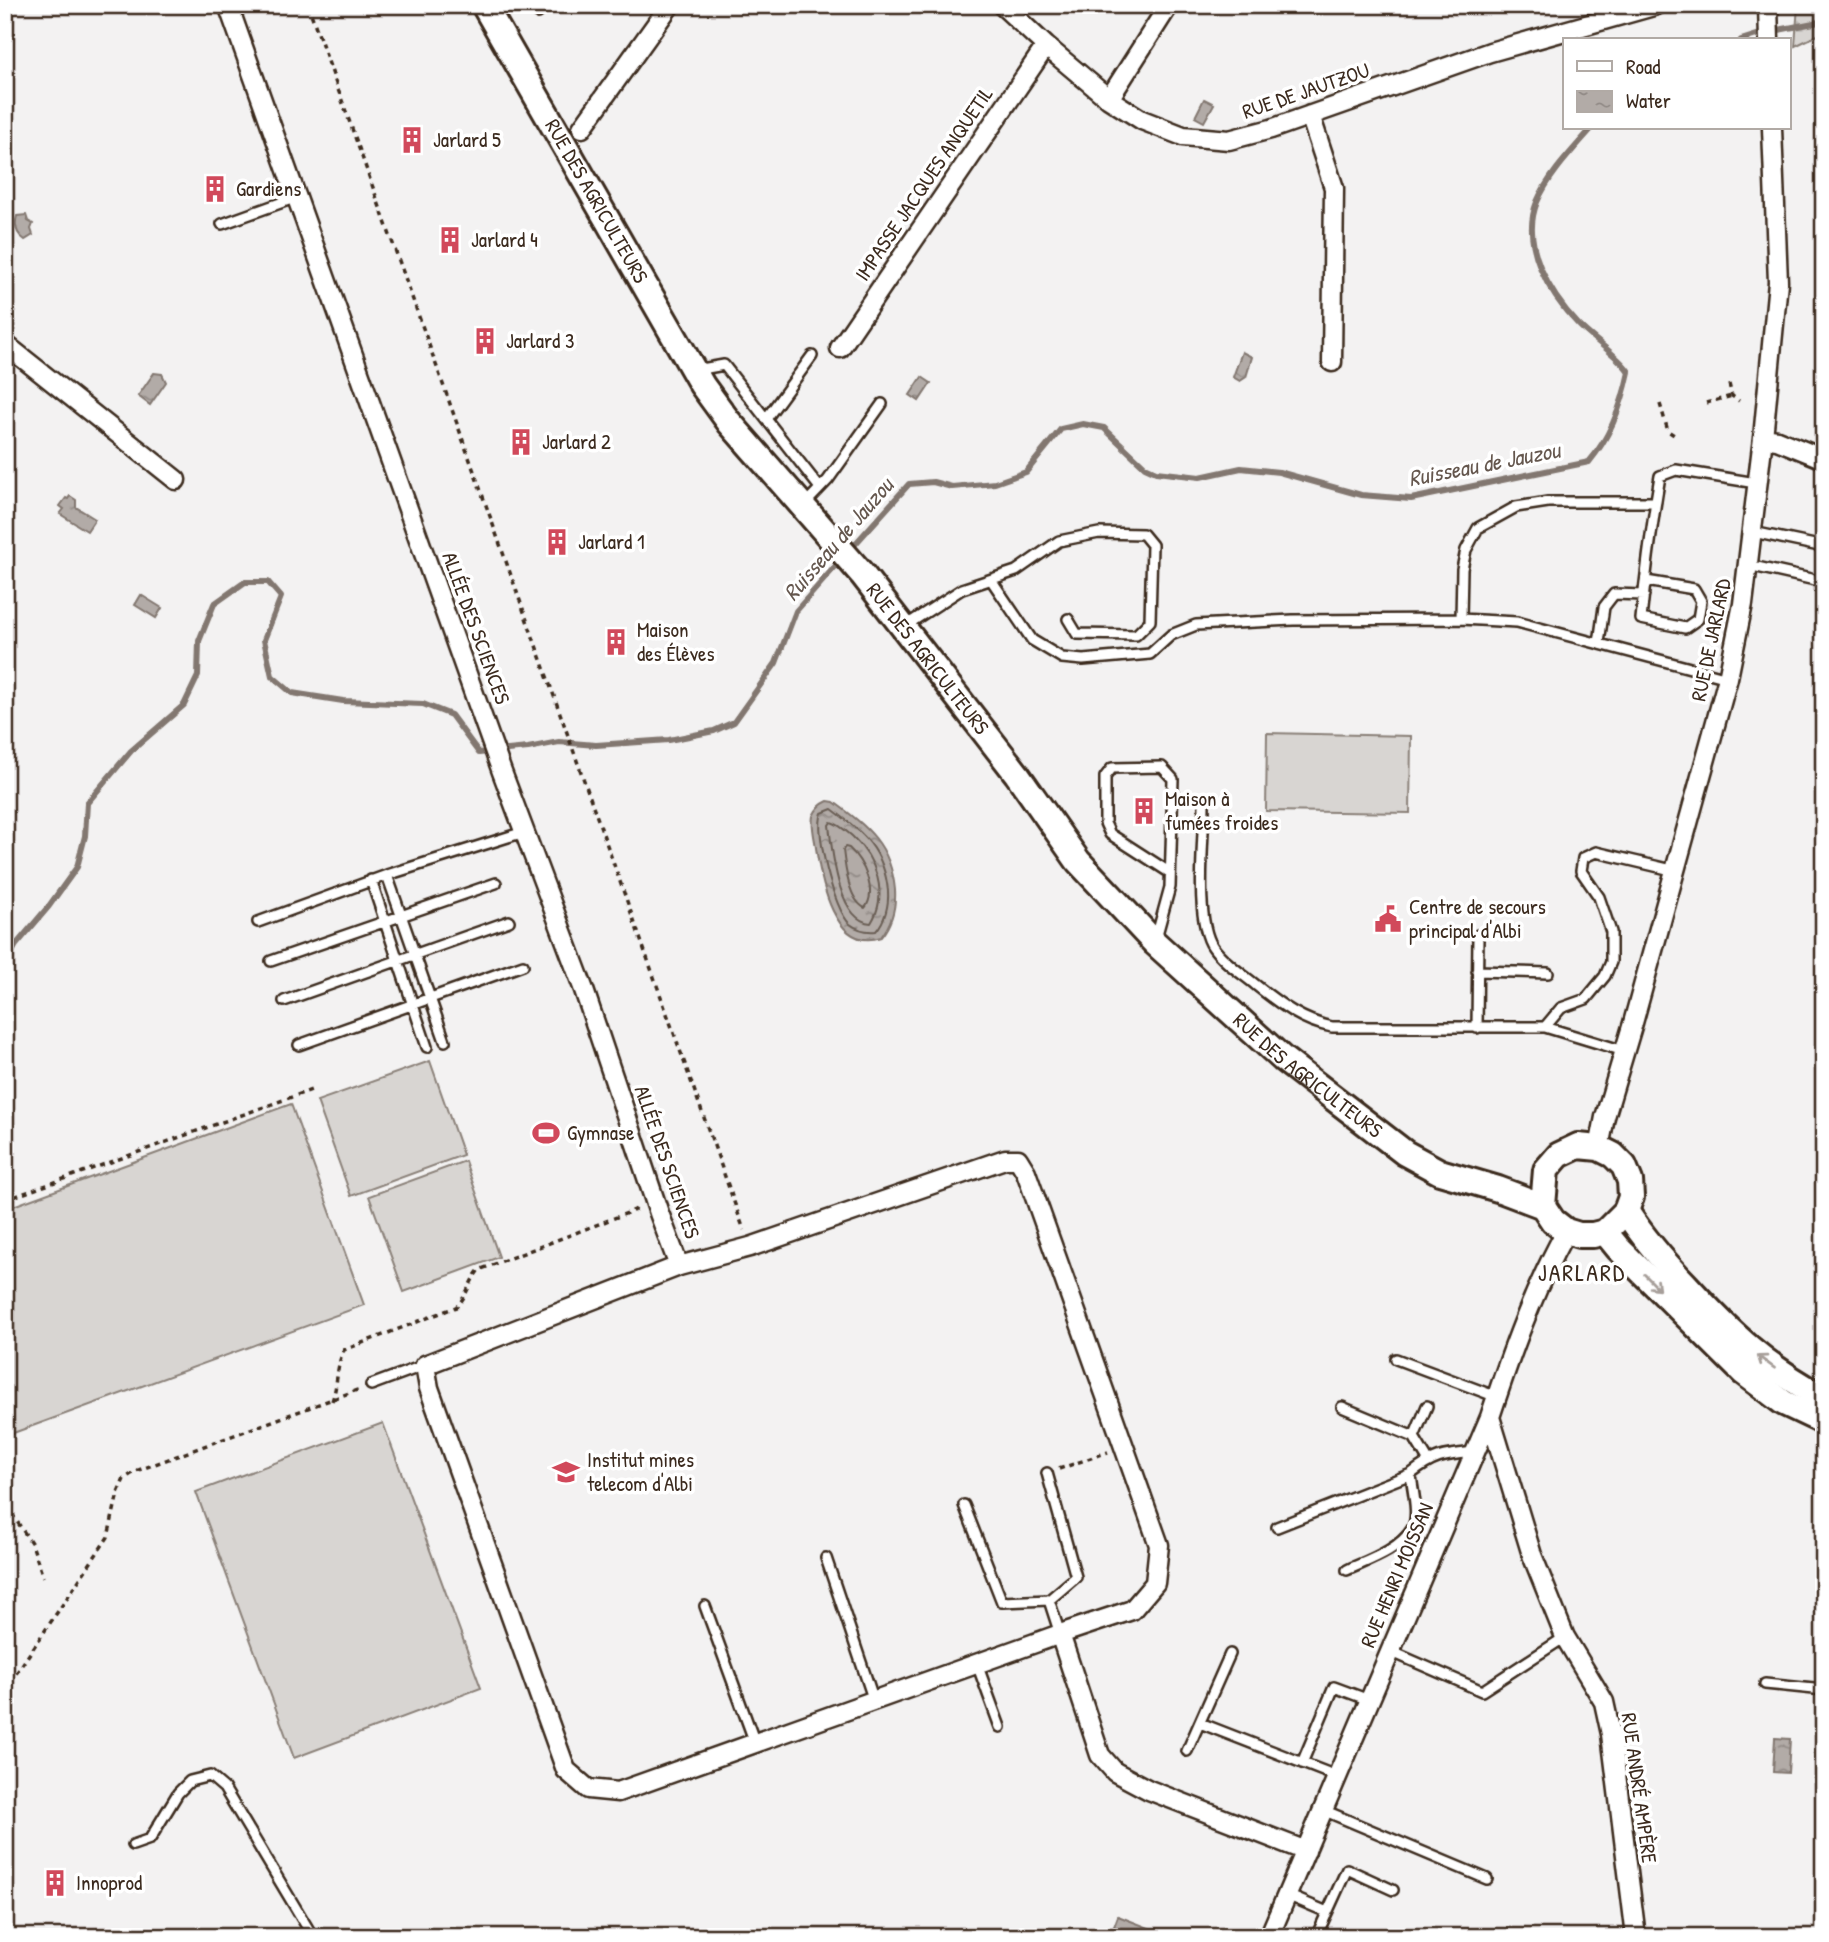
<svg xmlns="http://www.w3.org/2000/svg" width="1829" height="1942" viewBox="0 0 1829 1942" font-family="'Patrick Hand',sans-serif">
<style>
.grass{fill:#d8d5d2;stroke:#8a8078;stroke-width:2}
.forest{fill:url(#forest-firs);stroke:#8a8078;stroke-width:2}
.water{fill:url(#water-ripples);stroke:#827770;stroke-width:2}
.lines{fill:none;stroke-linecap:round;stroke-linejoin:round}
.shore{stroke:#6b5e55;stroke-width:2}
.stream{stroke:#827770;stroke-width:6}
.lane-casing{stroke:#3b2a1e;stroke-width:14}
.street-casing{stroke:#3b2a1e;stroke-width:23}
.secondary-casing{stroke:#3b2a1e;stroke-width:30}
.path{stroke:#3b2a1e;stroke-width:3.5;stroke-dasharray:5 5;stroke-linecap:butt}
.lane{stroke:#fff;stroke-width:9}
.street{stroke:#fff;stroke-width:18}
.secondary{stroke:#fff;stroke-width:24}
.oneway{stroke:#a79f9a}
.labels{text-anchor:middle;stroke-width:7;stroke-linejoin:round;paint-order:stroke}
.street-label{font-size:21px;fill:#3b2a1e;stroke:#fff}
.poi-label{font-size:21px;fill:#3b2a1e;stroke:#fff;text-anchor:start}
.water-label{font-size:23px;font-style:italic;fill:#65574e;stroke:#fff}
.quarter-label{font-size:24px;letter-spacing:2px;fill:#3b2a1e;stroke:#fff}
</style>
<defs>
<pattern id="forest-firs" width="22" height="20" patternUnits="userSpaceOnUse" patternTransform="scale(1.75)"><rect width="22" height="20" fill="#d8d5d2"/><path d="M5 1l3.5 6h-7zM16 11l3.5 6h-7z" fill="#bab7b4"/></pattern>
<pattern id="water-ripples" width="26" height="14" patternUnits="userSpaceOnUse" patternTransform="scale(1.75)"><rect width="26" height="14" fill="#b2aba7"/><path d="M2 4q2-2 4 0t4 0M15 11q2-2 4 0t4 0" fill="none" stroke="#928b87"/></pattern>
</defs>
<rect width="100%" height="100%" fill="#f3f2f2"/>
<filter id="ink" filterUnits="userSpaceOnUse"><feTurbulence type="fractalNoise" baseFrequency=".0143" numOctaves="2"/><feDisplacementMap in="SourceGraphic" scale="14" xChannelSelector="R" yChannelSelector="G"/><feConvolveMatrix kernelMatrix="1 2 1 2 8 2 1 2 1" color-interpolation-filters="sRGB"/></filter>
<g filter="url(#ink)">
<!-- grass -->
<path class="grass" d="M1267,733L1411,736L1410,813L1266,811Z
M430,1061L463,1155L351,1196L317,1101Z
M291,1104L364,1305L5,1436V1209Z
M465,1161L499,1257L404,1292L369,1196Z
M383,1423L481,1688L294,1758L196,1492Z"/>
<!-- forest -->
<path class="forest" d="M1798,5H1824V32L1795,46Z"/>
<!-- water -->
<path class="water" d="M1204,99L1214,104L1204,122L1195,117Z
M26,215L28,221L33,224L31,229L33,235L25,240C16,234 14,226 17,216Z
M1242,352L1252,357L1246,377L1240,381L1233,377Z
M154,373L162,374L166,382L150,405L138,396Z
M922,377L931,383L919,401L910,395Z
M70,496L76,500V507L95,519L87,531L60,514L64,509L60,506L66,498L68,499Z
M141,595L162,608L156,618L135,605Z
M828,801L834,802C868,827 891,845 895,890C896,906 892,923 881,937C834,953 821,880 816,848C815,839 811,826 813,816C816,809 821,804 828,801Z
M1775,1738L1790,1739L1788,1773L1773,1772Z
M1118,1916L1149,1928L1146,1937H1124L1112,1932Z"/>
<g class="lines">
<!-- shore -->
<path class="shore" d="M832,809C864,833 884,850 888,891C889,905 885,921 876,931C866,932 858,930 850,924C834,910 814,831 822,813Z
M831,822C839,824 846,831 853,837C876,859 889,894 871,923C838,921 832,850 829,825Z
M845,847L849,848C863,861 878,891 865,908C849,901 845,867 843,850Z"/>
<!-- stream -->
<path class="stream" d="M1741,40L1763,33L1824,21
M848,552L909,484L933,482L952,487L995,483L1026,472L1061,429L1083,424L1104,428L1145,467L1156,472L1200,477L1241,468L1279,472L1361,495L1411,499L1589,462C1611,436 1622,405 1629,372C1621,358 1591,338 1578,324C1549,294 1520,244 1537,202C1549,174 1573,150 1592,128
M5,964L16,945L49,906L77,867L85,836L87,803L131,751L184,705L198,676L199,641L214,604L245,582H268L281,597L264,640L272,676L292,693L343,701L423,704L451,715L479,753L528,748L559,742L596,745L669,740L714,731L734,722L776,663L796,611L841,560"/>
<defs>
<path id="lane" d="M530,5L538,13
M222,224L297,197
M812,356L766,419L820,488
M696,370L724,365L766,419
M805,504L828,480L882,404
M1753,532L1824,547
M1748,565L1824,582
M992,581L1032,640L1062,658L1083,660L1150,654L1171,635L1196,625L1293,620L1461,619L1517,622L1728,678
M1646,581L1694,589L1701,601L1698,619L1685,628L1641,619C1646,571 1652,523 1660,476L1676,470L1756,483
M1461,619L1462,569L1466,550L1478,528L1516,507L1548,502H1656
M905,626L962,589L1016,571L1059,541L1099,533L1143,534L1152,545L1150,621L1136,635L1077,634L1068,619
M1599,643L1604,607L1614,594L1644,595
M1204,804C1204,839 1194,920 1213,947C1224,963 1243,974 1257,986C1281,1005 1302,1021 1332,1027H1545L1624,1051
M387,875L445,1041
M371,880L427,1047
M258,922L387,875L524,832
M1156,938L1170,887L1173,779L1162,767L1112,768L1105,777V823L1110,834L1169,872
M271,961L496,883
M1477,971L1548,973
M284,1001L509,921
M1545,1027L1561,1008L1586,999L1605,976L1611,962V932L1599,897L1581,871L1583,858L1596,852L1676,871
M1477,1028L1478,935
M299,1045L523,965
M1396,1359L1497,1397
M371,1385L425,1365
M1342,1407L1414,1437L1428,1460
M1414,1437L1427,1406
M1047,1473L1076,1577L1049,1600L1060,1634
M964,1505L1002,1602L1049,1600
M1277,1527L1411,1474C1435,1455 1445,1455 1475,1452
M826,1558L874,1701
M1347,1570C1369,1560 1399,1550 1412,1529C1420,1515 1412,1489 1411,1474
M705,1606L755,1743
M1390,1651L1482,1691L1565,1637
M977,1664L1000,1727
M1765,1684L1824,1690
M1200,1723L1336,1776
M1187,1751L1230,1654
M1302,1763L1334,1687L1369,1700
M1323,1810L1487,1879
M133,1845L150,1839L178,1793L190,1781L210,1776L224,1788L313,1937
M1287,1895L1327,1912
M1316,1937L1347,1869L1393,1890"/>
<path id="street" d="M228,5L502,772L584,990L659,1213L679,1266
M1002,5L1046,46L1109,99L1142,120L1183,136L1229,140L1271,129L1490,52L1657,5
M1768,5L1769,40
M1109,99L1169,5
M1310,115L1334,188L1332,362
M582,128L670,5
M5,344L176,480
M840,348L1046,46
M1763,438L1777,440L1824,459
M1599,1148L1605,1117L1633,1023L1728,678L1743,604L1763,438L1778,282L1772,128
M1490,1417L1532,1555L1565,1637L1604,1702L1611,1734L1636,1937
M1060,1634L1132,1610L1155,1583L1159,1545L1026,1172L1018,1159H1005L750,1247L679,1266L425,1365L429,1388L566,1770L588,1789L618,1792L1060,1634L1100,1755L1115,1772L1149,1790L1306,1851
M1269,1937L1490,1417C1511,1353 1533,1291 1566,1231"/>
<g id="secondary">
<path id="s1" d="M484,5L702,385L729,422L862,574L1017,774L1078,861L1155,943L1283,1059L1405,1153L1440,1172L1498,1189L1543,1206L1553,1221L1566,1231L1579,1235H1593L1605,1232L1626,1211L1631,1197L1630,1181L1624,1166L1613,1155L1599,1148L1578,1146L1559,1155L1546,1170L1543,1206"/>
<path d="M1626,1211C1644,1239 1664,1262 1687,1286C1731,1334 1766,1367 1824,1398"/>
<path d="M1605,1232L1618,1248L1744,1373L1784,1403L1824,1422"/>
</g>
</defs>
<!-- lane casing -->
<use href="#lane" class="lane-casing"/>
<!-- street casing -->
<use href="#street" class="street-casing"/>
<!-- secondary casing -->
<use href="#secondary" class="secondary-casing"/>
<!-- path -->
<path class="path" d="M308,5L744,1230
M1729,384L1732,396L1739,401
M1706,403L1732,396
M1660,404L1668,431L1677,437
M5,1200L314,1089
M332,1401C338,1385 336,1365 344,1350L456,1307C467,1297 469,1282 479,1270L635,1210L638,1205
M1059,1469L1108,1452
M5,1507L10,1511L32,1544L43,1577
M5,1690L108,1537L118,1493L124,1479L136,1471L360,1389"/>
<!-- lane -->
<use href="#lane" class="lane"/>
<!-- street -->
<use href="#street" class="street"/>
<!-- secondary -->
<use href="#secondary" class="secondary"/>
</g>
<!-- one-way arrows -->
<defs><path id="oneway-shaft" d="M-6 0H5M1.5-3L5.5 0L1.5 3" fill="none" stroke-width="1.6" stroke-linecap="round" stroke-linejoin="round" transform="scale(1.75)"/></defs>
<g class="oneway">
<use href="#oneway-shaft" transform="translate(1652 1282) rotate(45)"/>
<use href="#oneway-shaft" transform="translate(1766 1362) rotate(-144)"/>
</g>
</g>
<!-- icons -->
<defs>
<symbol id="building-bare" viewBox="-9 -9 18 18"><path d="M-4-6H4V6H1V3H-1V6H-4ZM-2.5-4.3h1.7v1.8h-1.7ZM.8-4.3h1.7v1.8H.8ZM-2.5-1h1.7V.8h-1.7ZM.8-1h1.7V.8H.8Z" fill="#d1495b" stroke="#fff" stroke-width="2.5" paint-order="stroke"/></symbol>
<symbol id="civic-bare" viewBox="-9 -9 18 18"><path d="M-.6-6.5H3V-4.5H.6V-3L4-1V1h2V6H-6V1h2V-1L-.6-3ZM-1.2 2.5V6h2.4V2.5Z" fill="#d1495b" stroke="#fff" stroke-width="2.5" paint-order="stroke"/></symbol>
<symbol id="stadium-bare" viewBox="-9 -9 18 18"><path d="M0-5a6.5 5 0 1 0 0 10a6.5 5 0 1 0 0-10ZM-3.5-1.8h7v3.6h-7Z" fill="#d1495b" stroke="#fff" stroke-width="2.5" paint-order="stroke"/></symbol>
<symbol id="university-bare" viewBox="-9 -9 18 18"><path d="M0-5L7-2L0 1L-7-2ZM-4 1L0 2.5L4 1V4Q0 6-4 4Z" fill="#d1495b" stroke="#fff" stroke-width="2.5" paint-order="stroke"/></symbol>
</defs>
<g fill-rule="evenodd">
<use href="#building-bare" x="393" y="121" width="38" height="38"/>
<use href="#building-bare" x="196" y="170" width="38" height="38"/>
<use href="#building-bare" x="431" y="221" width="38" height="38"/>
<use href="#building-bare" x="466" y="322" width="38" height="38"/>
<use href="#building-bare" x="502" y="423" width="38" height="38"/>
<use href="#building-bare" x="538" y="523" width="38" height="38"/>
<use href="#building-bare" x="597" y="623" width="38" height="38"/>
<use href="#building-bare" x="1125" y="792" width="38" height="38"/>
<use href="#civic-bare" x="1369" y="900" width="38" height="38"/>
<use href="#stadium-bare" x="527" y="1114" width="38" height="38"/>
<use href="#university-bare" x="547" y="1453" width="38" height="38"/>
<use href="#building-bare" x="36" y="1864" width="38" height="38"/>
</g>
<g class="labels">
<!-- street labels -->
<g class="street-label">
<text transform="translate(1306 91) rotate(-19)" y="7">RUE DE JAUTZOU</text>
<text transform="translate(924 184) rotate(-56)" y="7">IMPASSE JACQUES ANQUETIL</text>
<text dy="7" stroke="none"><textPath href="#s1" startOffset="226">RUE DES AGRICULTEURS</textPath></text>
<text transform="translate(476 628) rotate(70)" y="7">ALLÉE DES SCIENCES</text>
<text transform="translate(1711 640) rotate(-78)" y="7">RUE DE JARLARD</text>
<text dy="7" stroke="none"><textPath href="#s1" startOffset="793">RUE DES AGRICULTEURS</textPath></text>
<text dy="7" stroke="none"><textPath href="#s1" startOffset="1360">RUE DES AGRICULTEURS</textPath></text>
<text transform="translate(667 1162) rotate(71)" y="7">ALLÉE DES SCIENCES</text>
<text transform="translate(1397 1575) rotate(-67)" y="7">RUE HENRI MOISSAN</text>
<text transform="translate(1639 1788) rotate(82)" y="7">RUE ANDRÉ AMPÈRE</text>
</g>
<!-- poi labels -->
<g class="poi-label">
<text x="433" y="147">Jarlard 5</text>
<text x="236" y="196">Gardiens</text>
<text x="471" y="247">Jarlard 4</text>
<text x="506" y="348">Jarlard 3</text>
<text x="542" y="449">Jarlard 2</text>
<text x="578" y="549">Jarlard 1</text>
<text x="637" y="637">Maison<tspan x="637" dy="24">des Élèves</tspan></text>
<text x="1165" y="806">Maison à<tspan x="1165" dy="24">fumées froides</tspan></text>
<text x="1409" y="914">Centre de secours<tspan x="1409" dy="24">principal d'Albi</tspan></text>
<text x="567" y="1140">Gymnase</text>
<text x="587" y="1467">Institut mines<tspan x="587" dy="24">telecom d'Albi</tspan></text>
<text x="76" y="1890">Innoprod</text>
</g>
<!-- water labels -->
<g class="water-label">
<text transform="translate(1484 464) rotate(-11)" y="8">Ruisseau de Jauzou</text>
<text transform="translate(838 539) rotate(-49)" y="8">Ruisseau de Jauzou</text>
</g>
<!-- quarter labels -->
<g class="quarter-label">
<text x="1582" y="1281">JARLARD</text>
</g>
</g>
<!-- margin -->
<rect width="1829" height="1942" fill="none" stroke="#fff" stroke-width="28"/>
<rect x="14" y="14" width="1801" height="1914" fill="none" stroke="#3b2a1e" stroke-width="2.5" filter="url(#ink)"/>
<!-- legend -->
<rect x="1563" y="38" width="228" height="91" fill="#ffffff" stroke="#b1aaa5" stroke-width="2"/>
<rect x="1577" y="61" width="35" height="10" fill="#ffffff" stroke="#b1aaa5" stroke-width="2"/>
<text x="1626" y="74" font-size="21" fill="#3b2a1e">Road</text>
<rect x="1577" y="91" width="35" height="21" fill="url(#water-ripples)" stroke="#b1aaa5" stroke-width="2"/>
<text x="1626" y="108" font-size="21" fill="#3b2a1e">Water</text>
</svg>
